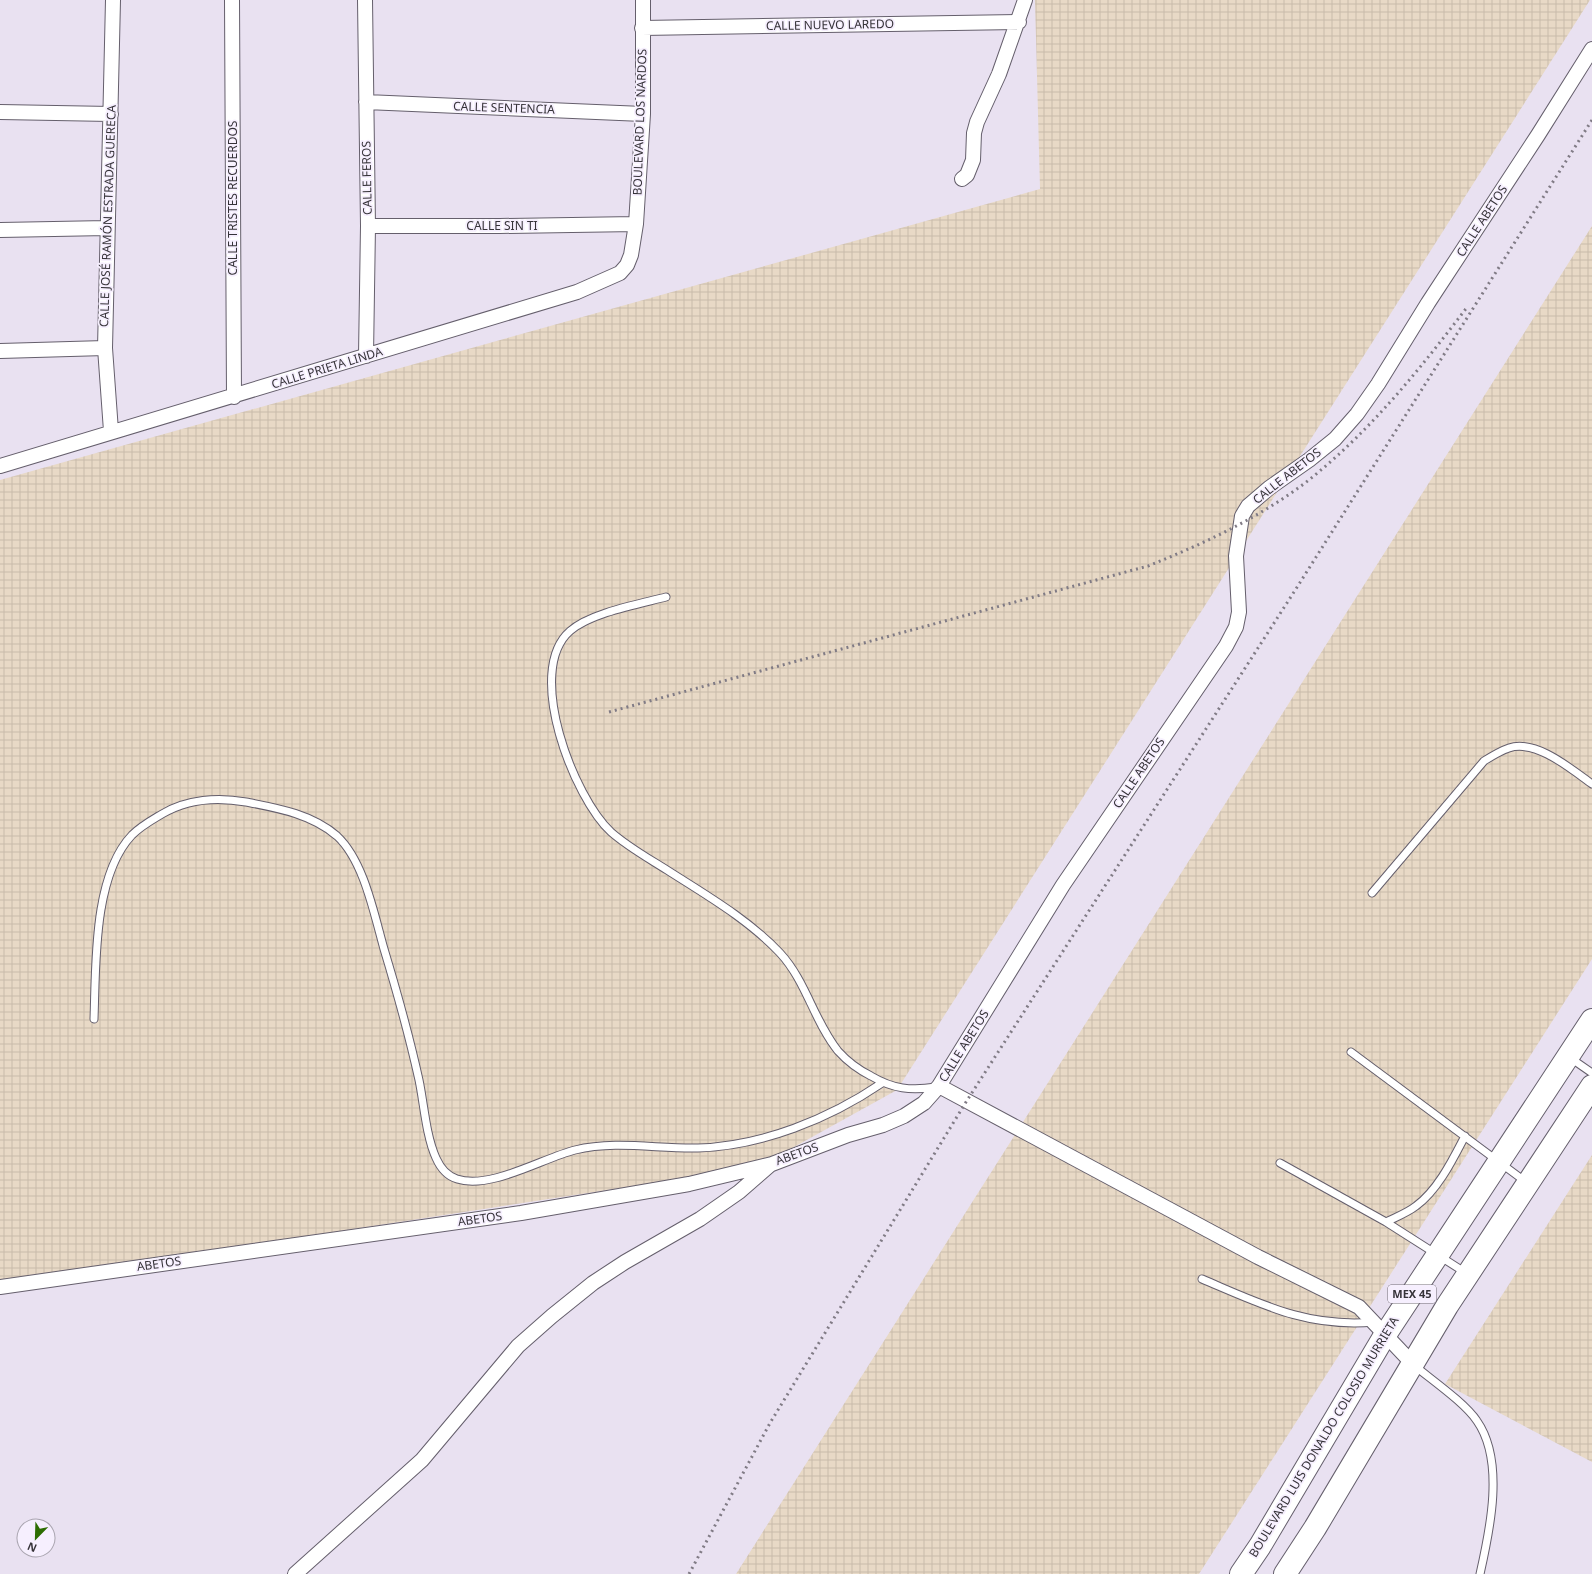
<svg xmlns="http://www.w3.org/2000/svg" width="1592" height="1574" viewBox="0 0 1592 1574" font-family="'Noto Sans',sans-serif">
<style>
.industrial{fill:url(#industrial-grid)}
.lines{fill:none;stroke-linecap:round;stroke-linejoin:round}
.service-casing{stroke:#655f6c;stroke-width:9}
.minor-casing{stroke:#655f6c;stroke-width:16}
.primary-casing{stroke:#655f6c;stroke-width:24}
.service{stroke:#fff;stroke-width:7}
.minor{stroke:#fff;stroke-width:14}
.primary{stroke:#fff;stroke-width:22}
.rail{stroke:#807b85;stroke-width:3;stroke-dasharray:2 4;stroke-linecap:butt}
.labels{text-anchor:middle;stroke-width:3.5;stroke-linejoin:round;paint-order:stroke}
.shield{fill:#f6effe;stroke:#706b74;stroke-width:1}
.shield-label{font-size:11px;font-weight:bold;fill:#363339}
.street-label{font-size:12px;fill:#363339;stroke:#f6effe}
</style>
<defs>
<pattern id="industrial-grid" width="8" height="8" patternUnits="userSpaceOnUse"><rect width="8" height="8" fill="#e8d9c6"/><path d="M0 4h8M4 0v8" fill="none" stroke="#c8bbab"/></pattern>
</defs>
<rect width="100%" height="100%" fill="#e9e1f1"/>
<!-- industrial -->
<path class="industrial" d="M1035,0H1590L897,1090L758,1167L0,1283V480L1040,189Z
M1592,226V959L1199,1574H736Z
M1592,1155V1462L1445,1384Z"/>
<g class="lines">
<defs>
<path id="service" d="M666,597C639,604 590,613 570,631C524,671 574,798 611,832C628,847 648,858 667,870C706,895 748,919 780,953C806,981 814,1021 838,1051C847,1061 859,1070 871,1076C893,1089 911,1091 936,1087
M1372,893L1484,761C1492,756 1500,751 1509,748C1536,739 1571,769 1592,784
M94,1019C96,965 93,876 132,835C141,826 152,820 162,814C187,799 218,797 246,802C277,808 312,814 337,836C364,861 374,914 384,949C397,992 409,1035 419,1080C424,1104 426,1136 436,1158C440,1167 447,1176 457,1179C490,1190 543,1158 575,1150C616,1140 657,1149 698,1148C762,1146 829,1119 882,1083
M1351,1052L1526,1182
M1569,1057L1592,1073
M1280,1163L1386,1222L1466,1273
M1386,1222C1396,1217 1407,1213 1416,1206C1438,1190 1453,1159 1465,1136
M1202,1279C1261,1304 1307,1328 1374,1322
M1415,1366C1433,1381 1465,1403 1477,1421C1505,1461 1490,1530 1480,1574"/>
<path id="minor" d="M232,0L234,397
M365,0L368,226L366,356
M642,28L1019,22
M366,102L643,114
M0,112L111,114
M962,179L967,175L973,160L974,133L977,122L999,74L1025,0
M368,226H500L636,224
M0,230L107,228
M0,351L105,348
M111,431L105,348L113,0
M0,466L577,292L620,273L627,265L631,255L636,224L643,114V0
M939,1086L1258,1257L1359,1307L1412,1363
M0,1287L521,1213L689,1184L772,1164L848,1135L883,1125L904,1116L924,1103L939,1086L1063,885L1226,646L1236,627L1239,612L1236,556L1242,516L1248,506L1269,488L1309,460L1335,439L1357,414L1378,384L1428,303L1538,135L1592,49
M295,1574L422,1460L518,1346L552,1316L593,1283L625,1262L700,1219L739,1192L770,1165"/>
<path id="primary" d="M1241,1574L1260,1546L1385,1335L1592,1020
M1285,1574L1315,1528L1447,1306L1592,1086"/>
</defs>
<!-- service casing -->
<use href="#service" class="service-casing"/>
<!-- minor casing -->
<use href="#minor" class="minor-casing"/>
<!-- primary casing -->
<use href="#primary" class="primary-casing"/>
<!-- service -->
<use href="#service" class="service"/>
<!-- minor -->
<use href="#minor" class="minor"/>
<!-- primary -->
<use href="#primary" class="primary"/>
<!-- rail -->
<path class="rail" d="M609,712L1148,566C1203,544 1257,519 1305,483C1369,433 1420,369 1468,306
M689,1574L770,1423L966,1102L1294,592L1592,120"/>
</g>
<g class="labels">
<!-- shield labels -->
<rect class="shield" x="1388" y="1285" width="48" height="18" rx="3"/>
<g class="shield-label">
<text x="1412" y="1298">MEX 45</text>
</g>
<!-- street labels -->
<g class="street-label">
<text transform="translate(830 25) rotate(-1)" y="4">CALLE NUEVO LAREDO</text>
<text transform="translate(504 108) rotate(2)" y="4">CALLE SENTENCIA</text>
<text transform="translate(640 122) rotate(-88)" y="4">BOULEVARD LOS NARDOS</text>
<text transform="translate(367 178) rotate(-91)" y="4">CALLE FEROS</text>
<text transform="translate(233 198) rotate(-90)" y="4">CALLE TRISTES RECUERDOS</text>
<text transform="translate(108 216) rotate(-88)" y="4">CALLE JOSÉ RAMÓN ESTRADA GUERECA</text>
<text transform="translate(1482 221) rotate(-57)" y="4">CALLE ABETOS</text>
<text x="502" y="230">CALLE SIN TI</text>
<text transform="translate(327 368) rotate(-17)" y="4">CALLE PRIETA LINDA</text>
<text transform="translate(1287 476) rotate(-38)" y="4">CALLE ABETOS</text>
<text transform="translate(1139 773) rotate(-56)" y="4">CALLE ABETOS</text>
<text transform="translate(964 1046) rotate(-58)" y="4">CALLE ABETOS</text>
<text transform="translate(797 1154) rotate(-20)" y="4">ABETOS</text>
<text transform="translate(480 1219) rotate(-8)" y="4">ABETOS</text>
<text transform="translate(159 1264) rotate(-8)" y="4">ABETOS</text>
<text transform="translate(1324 1437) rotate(-59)" y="4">BOULEVARD LUIS DONALDO COLOSIO MURRIETA</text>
</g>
</g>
<!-- north arrow -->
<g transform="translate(36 1538) rotate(203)"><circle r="19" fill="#f6effe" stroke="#a9a4af"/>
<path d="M0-3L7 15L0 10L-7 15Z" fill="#2d6d02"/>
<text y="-6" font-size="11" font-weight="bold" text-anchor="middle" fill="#363339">N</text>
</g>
</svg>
